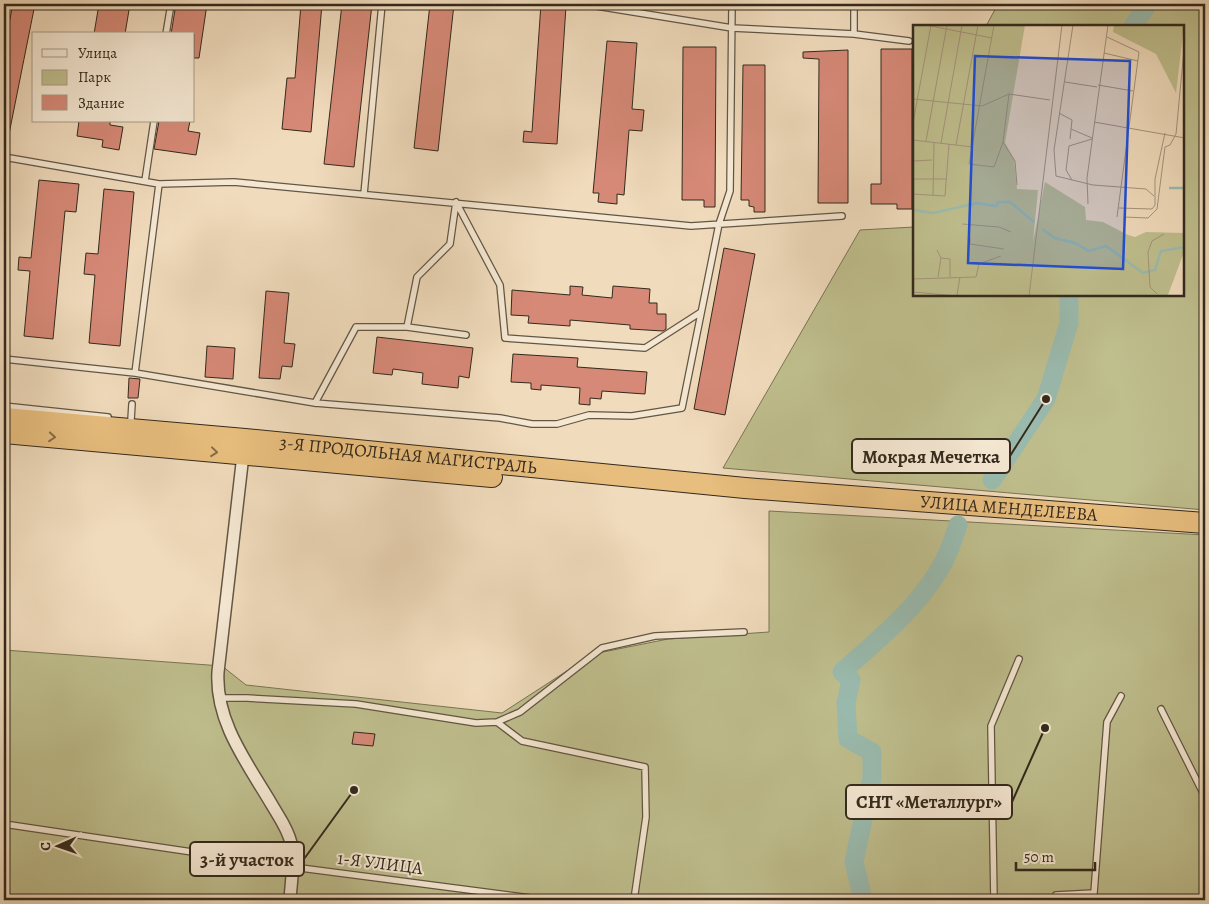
<svg xmlns="http://www.w3.org/2000/svg" width="1209" height="904" viewBox="0 0 1209 904" font-family="Alegreya,serif">
<style>
.green{fill:#bfbe8d;stroke:#797454}
.lines{fill:none;stroke-linecap:round;stroke-linejoin:round}
.river{stroke:#9abbaf;stroke-width:19}
.building{fill:#d68977;stroke:#33291c}
.lane-casing{stroke:#625644;stroke-width:8}
.street-casing{stroke:#625644;stroke-width:14}
.highway-casing{stroke:#33291c;stroke-width:22}
.lane{stroke:#f5e8d3;stroke-width:5.5}
.street{stroke:#f5e8d3;stroke-width:11}
.highway{stroke:#e8be7e;stroke-width:20}
.oneway{stroke:#846c48}
.labels{text-anchor:middle;stroke-width:4;stroke-linejoin:round;paint-order:stroke}
.street-label{font-size:18px;fill:#33291c;stroke:#f5e8d3}
.inset-river{fill:none;stroke:#9abbaf;stroke-width:2.5}
.inset-road{fill:none;stroke:#a4947c;stroke-width:1}
.view{fill:#1d4ed8;fill-opacity:0.15;stroke:#1d4ed8;stroke-width:2.5}
.inset-edge{fill:none;stroke:#33291c;stroke-width:2.5}
.leader{fill:none;stroke:#33291c;stroke-width:2}
.callout-dot{fill:#33291c;stroke:#f5e8d3;stroke-width:2}
.callout{fill:#f5e8d3;stroke:#33291c;stroke-width:2}
.callout-label{font-size:19px;text-anchor:middle;font-weight:bold;fill:#33291c}
</style>
<rect width="100%" height="100%" fill="#f0dbbc"/>
<filter id="stains"><feTurbulence type="fractalNoise" baseFrequency=".004" numOctaves="4"/><feColorMatrix values="0 0 0 0 .2 0 0 0 0 .09 0 0 0 0 .02 0 0 0 .5 -.17"/></filter>
<radialGradient id="worn" r=".72"><stop offset=".6" stop-color="#630" stop-opacity="0"/><stop offset="1" stop-color="#630" stop-opacity=".3"/></radialGradient>
<!-- green -->
<path class="green" d="M998,4H1205V510L723,468L860,230L914,227V295H1183V26H986Z
M769,511L1205,535V900H4V650L222,666L246,685L502,713L593,654L668,639L769,632Z"/>
<g class="lines">
<!-- river -->
<path class="river" d="M1133,26L1148,4
M992,480L1046,399L1069,323V295
M863,900L854,862L872,777V752L848,739L846,703L851,680L842,672C878,639 922,605 944,561C950,550 954,537 958,525"/>
</g>
<!-- building -->
<path class="building" d="M13,4H35L8,139L4,138V48Z
M99,4H130L125,34H94Z
M176,4H207L199,58H194V34H171Z
M301,4H322L311,132L282,129L287,78H295Z
M342,4H372L354,167L324,164Z
M430,4H454L438,151L414,148Z
M541,4L566,6L557,144L523,142L524,131L532,132Z
M607,41L637,43L632,109L644,110L642,131L629,130L624,195L617,194V204L598,202L599,193H593Z
M683,47H716L715,207H704V200H682Z
M881,49H912V209H897V204H871V184H881Z
M848,50V203H818L819,59L803,58V52Z
M743,65H765V212H754V207L749,206V200H741Z
M79,121H110V125L123,127L119,150L102,147L103,140L77,136Z
M159,121H190L188,131L200,133L196,155L154,149Z
M39,180L79,184L76,212L65,211L53,339L24,336L30,271L18,270L19,257L31,258Z
M104,189L134,192L120,346L89,343L95,275L84,274L86,253L98,254Z
M724,248L755,254L725,415L694,409Z
M570,286L583,287L582,295L612,298L613,286L650,289L649,303H657V314H666V329L663,331L630,329V325L570,320V326L528,323L529,316L511,315L512,290L570,295Z
M266,291L289,293L284,343L295,344L292,367L282,366L280,379L259,378Z
M377,337L473,348L469,378L459,376L458,388L422,384L423,373L393,369L392,375L373,373Z
M207,346L235,348L233,379L205,377Z
M513,354L578,358L577,367L647,372L645,394L602,391L601,399L590,398V405L579,404L580,388L541,385V390L531,389V383L511,382Z
M129,378L140,379L138,398H128Z
M354,732L375,734L373,746L352,744Z"/>
<g class="lines">
<defs>
<path id="lane" d="M584,4L732,28L854,34L909,41
M166,34L171,4
M854,34V4
M4,157L159,184L234,182L691,226L842,216
M145,181L154,121
M364,194L382,4
M456,202L500,285L505,338L645,348L701,312
M407,327L417,277L450,244L456,202
M4,359L135,373L315,403L500,418L532,424H557L589,415L632,416L682,408L719,224L730,191L732,4
M135,373L159,184
M315,403L356,327H407L466,335
M4,406L108,417
M131,420L132,404
M219,698H247L356,704L476,723L497,722L522,741L645,767L646,817L634,900
M1161,709L1205,797
M497,722L520,712L602,648L655,636L744,632
M4,824L293,867L546,900
M1056,895L1094,893L1107,722L1121,696
M994,900L991,726L1019,659"/>
<path id="street" d="M243,455L218,672C215,722 248,764 272,805C279,817 288,829 291,843C295,861 291,882 290,900"/>
<g id="highway">
<path id="s1" d="M4,418L245,439L745,488L1205,523"/>
<path d="M4,433L492,477"/>
</g>
</defs>
<!-- lane casing -->
<use href="#lane" class="lane-casing"/>
<!-- street casing -->
<use href="#street" class="street-casing"/>
<!-- highway casing -->
<use href="#highway" class="highway-casing"/>
<!-- lane -->
<use href="#lane" class="lane"/>
<!-- street -->
<use href="#street" class="street"/>
<!-- highway -->
<use href="#highway" class="highway"/>
</g>
<!-- one-way arrows -->
<defs><path id="oneway-chevron" d="M-2-3.5L2.5 0L-2 3.5" fill="none" stroke-width="1.6" stroke-linecap="round" stroke-linejoin="round" transform="scale(1.25)"/></defs>
<g class="oneway">
<use href="#oneway-chevron" transform="translate(52 437) rotate(5)"/>
<use href="#oneway-chevron" transform="translate(214 452) rotate(6)"/>
</g>
<g class="labels">
<!-- street labels -->
<g class="street-label">
<text dy="6" stroke="none"><textPath href="#s1" startOffset="406">3-Я ПРОДОЛЬНАЯ МАГИСТРАЛЬ</textPath></text>
<text dy="6" stroke="none"><textPath href="#s1" startOffset="1009">УЛИЦА МЕНДЕЛЕЕВА</textPath></text>
<text transform="translate(380 863) rotate(7)" y="6">1-Я УЛИЦА</text>
</g>
</g>
<!-- overview -->
<g transform="translate(913 25)">
<rect width="271" height="271" fill="#f0dbbc"/>
<path d="M0,0H112L92,118L101,134L104,164L125,165L120,217L132,157L172,182L173,195L190,197L215,210L222,212L233,207L271,208V227L255,270L0,271ZM201,0H271L263,68L243,29L200,7Z" fill="#bfbe8d"/>
<path class="inset-river" d="M256,163H272M0,185L20,188L64,178L83,181L85,177H97L121,197M129,204L142,213L162,218L176,226L193,221L230,248L242,245L248,226L272,222"/>
<path class="inset-road" d="M13,0L79,13M81,0L56,139L81,142L90,117L96,69M160,0L141,125L143,151L180,160L233,164L241,171M194,12L226,27L204,192M191,28L225,36M152,57L184,62M185,60L220,66M0,74L69,81L96,69L137,75M146,88L159,95L157,114M181,97L272,113M0,98L18,0M158,104L179,113M0,115L60,122M13,116L34,0M90,117L102,136L104,160M28,118L49,0M43,120L65,0M0,136L19,135M0,154H33M159,155L153,145L156,121L179,114M0,169L32,171L36,119M20,171L21,118M175,179L174,153L195,0M206,183L239,184L242,180V154L252,108M211,192L235,193L244,184L252,122L257,120L263,109L272,14M49,199L86,202L98,207M57,212V219L91,224M24,225L28,233L37,234V252M25,252L28,233M0,254L63,252L66,239L88,231M0,267L44,271M244,269L237,262L235,227L239,216L251,209M44,270L47,252M116,271L149,0"/>
<path class="view" d="M62,31L217,36L210,244L55,238Z"/>
<rect width="271" height="271" class="inset-edge"/>
</g>
<!-- callouts -->
<path class="leader" d="M1046 399L1010 456M1045 728L1012 802M354 790L304 859"/>
<g class="callout-dot">
<circle cx="1046" cy="399" r="5"/>
<circle cx="1045" cy="728" r="5"/>
<circle cx="354" cy="790" r="5"/>
</g>
<g class="callout">
<rect x="852" y="439" width="158" height="34" rx="5"/>
<rect x="846" y="785" width="166" height="34" rx="5"/>
<rect x="190" y="842" width="114" height="34" rx="5"/>
</g>
<g class="callout-label">
<text x="931" y="463">Мокрая Мечетка</text>
<text x="929" y="808">СНТ «Металлург»</text>
<text x="247" y="866">3-й участок</text>
</g>
<!-- margin -->
<rect width="1209" height="904" fill="none" stroke="#f0dbbc" stroke-width="20"/>
<rect x="5" y="5" width="1199" height="894" fill="none" stroke="#33291c" stroke-width="2.5"/>
<rect x="10" y="10" width="1189" height="884" fill="none" stroke="#33291c"/>
<!-- legend -->
<rect x="32" y="32" width="162" height="90" fill="#f5e8d3" stroke="#a79c8a"/>
<rect x="42" y="49" width="25" height="8" fill="#f5e8d3" stroke="#a79c8a"/>
<text x="78" y="58" font-size="15" fill="#33291c">Улица</text>
<rect x="42" y="70" width="25" height="15" fill="#bfbe8d" stroke="#a79c8a"/>
<text x="78" y="82" font-size="15" fill="#33291c">Парк</text>
<rect x="42" y="95" width="25" height="15" fill="#d68977" stroke="#a79c8a"/>
<text x="78" y="108" font-size="15" fill="#33291c">Здание</text>
<!-- north arrow -->
<g transform="translate(58 846) rotate(268)" stroke="#f5e8d3" stroke-width="4" paint-order="stroke">
<path d="M0-4L9 19L0 12L-9 19Z" fill="#33291c"/>
<text y="-8" font-size="14" font-weight="bold" text-anchor="middle" fill="#33291c">С</text>
</g>
<!-- scale -->
<path d="M1016 862v8h79v-8" fill="none" stroke="#33291c" stroke-width="2.5"/>
<text x="1024" y="862" font-size="15" fill="#33291c" stroke="#f5e8d3" stroke-width="4" paint-order="stroke">50 m</text>
<rect width="100%" height="100%" filter="url(#stains)"/>
<rect width="100%" height="100%" fill="url(#worn)"/>
</svg>
